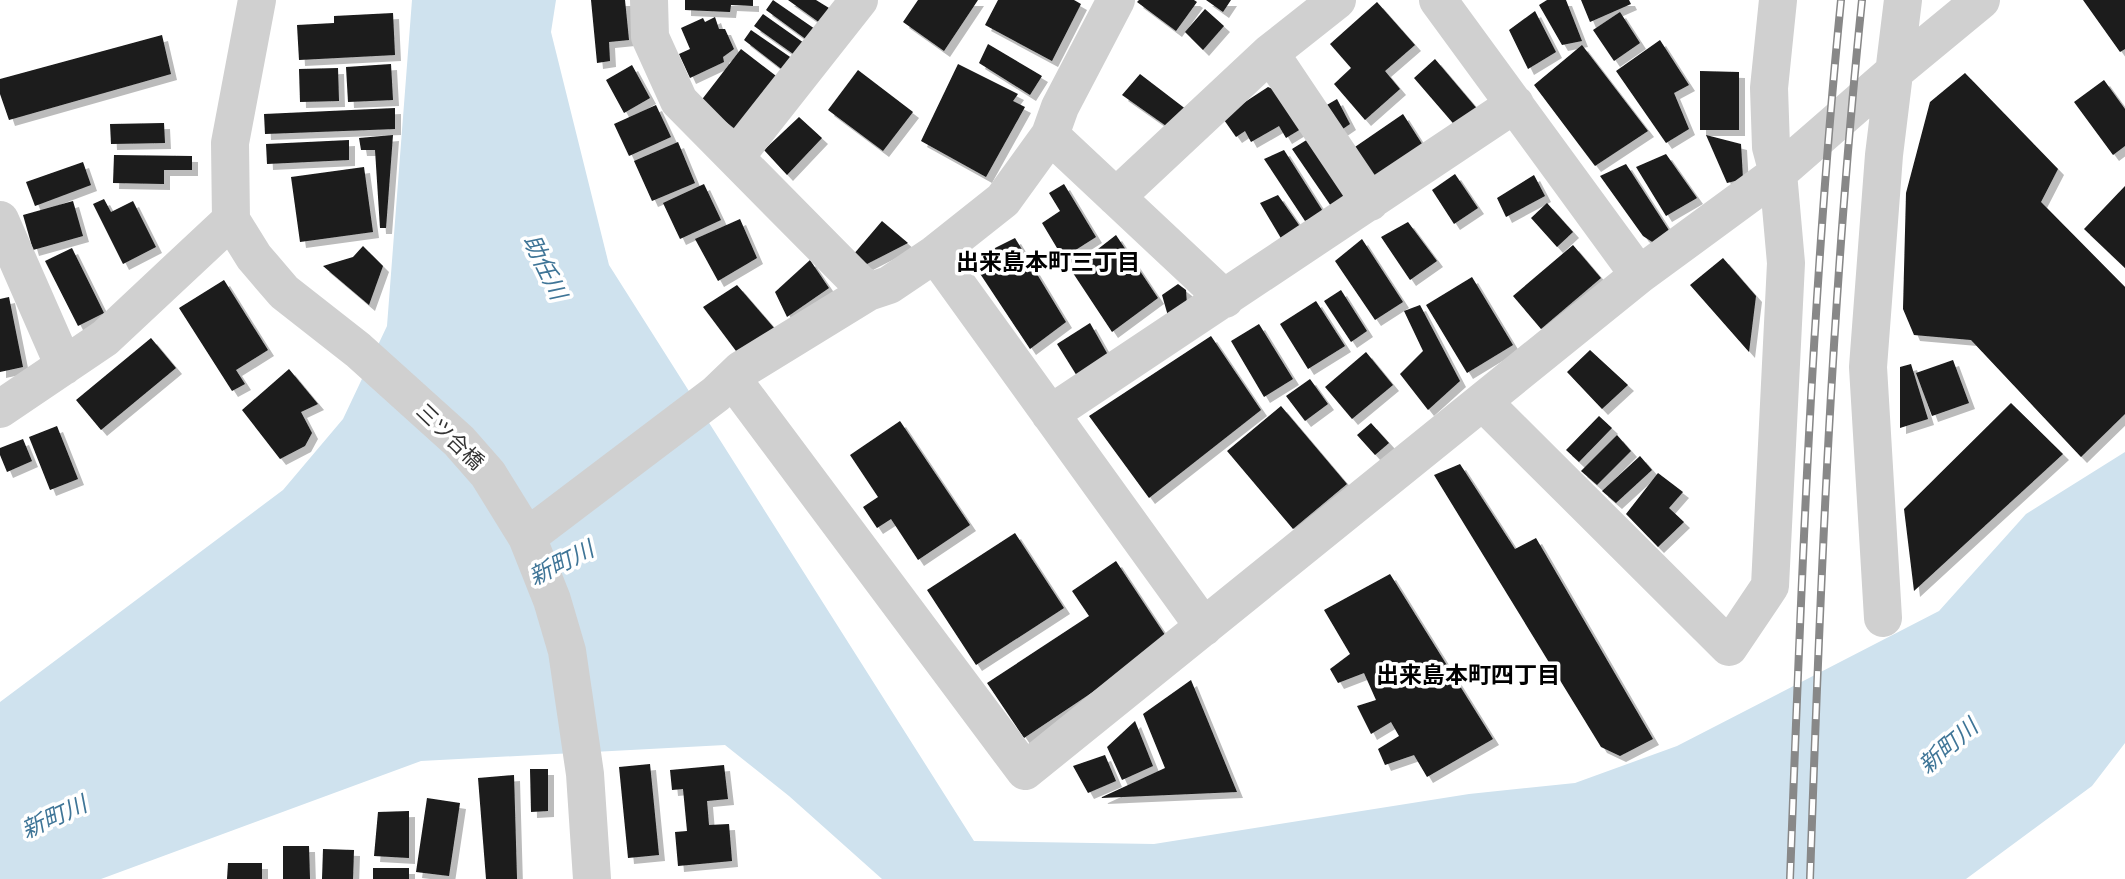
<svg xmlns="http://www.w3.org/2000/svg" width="2125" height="879" viewBox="0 0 2125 879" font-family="Signika,'Noto Sans JP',sans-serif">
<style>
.water{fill:#cfe2ee}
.building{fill:#1a1a1a;filter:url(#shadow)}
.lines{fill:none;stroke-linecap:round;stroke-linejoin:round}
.minor{stroke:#d0d0d0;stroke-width:38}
.rail-casing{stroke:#888;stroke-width:8}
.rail{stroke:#fff;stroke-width:5;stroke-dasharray:16;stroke-linecap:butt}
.labels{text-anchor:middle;stroke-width:7;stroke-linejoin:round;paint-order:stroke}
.street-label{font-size:21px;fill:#333;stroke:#fff}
.neighbourhood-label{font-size:23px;font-weight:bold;fill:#000;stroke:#fff}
.water-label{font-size:23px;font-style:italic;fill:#3f7597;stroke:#fff}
</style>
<defs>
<filter id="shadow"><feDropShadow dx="6" dy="6" stdDeviation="0" flood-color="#0004"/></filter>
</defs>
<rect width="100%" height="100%" fill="#fff"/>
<!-- water -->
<path class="water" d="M412,0H556L551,32L609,265L974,841L1154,844L1469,794L1575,783L1677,746L1939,611L2026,514L2125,452V743L2092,786L1966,879H882L789,796L725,745L421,761L101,879H0V702L283,490L343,419L387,326Z"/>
<!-- building -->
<path class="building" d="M591,0H625L629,40L609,42L610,61L597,63Z
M685,0H753V6L731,5L730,12L685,10Z
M773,0L815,29L807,40L766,10Z
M788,0H816L829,8L820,23Z
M918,0H978L944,51L903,22Z
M998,0H1074L1081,4L1052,61L985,25Z
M1139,0H1194L1197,2L1176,31L1137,2Z
M1206,0H1231L1223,12Z
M1547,0H1566L1582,41L1562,45L1539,5Z
M1581,0H1629L1631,4L1590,22Z
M2083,0H2125V49L2120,52Z
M1377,2L1415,45L1385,71L1400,89L1365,120L1334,84L1351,68L1330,44Z
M1205,9L1224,26L1203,50L1185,32Z
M1535,11L1556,52L1528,69L1509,30Z
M1620,12L1640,43L1614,61L1593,30Z
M393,13L395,55L299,60L297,25L334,23V16Z
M763,14L804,43L796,56L754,26Z
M715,17L719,29H725L734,49L723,57L724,62L690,78L679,54L690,49L681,28L703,18L705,22Z
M751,30L793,59L784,71L744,40Z
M162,35L171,74L9,120L0,94V79Z
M1660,40L1689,85L1674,93L1689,129L1666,143L1616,71Z
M988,44L1042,76L1030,95L979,63Z
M1582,45L1648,131L1595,166L1534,85Z
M741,49L780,79L739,132L700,102Z
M1435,59L1479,111L1458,129L1414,78Z
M391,64L393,100L348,102L346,67Z
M958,64L1018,94L1013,101L1025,107L986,177L921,141Z
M632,65L650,98L624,113L606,80Z
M338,68L339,101L300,102L299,69Z
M858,70L913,112L883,151L828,110Z
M1700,71L1739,72V130H1700Z
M1965,73L2058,169L2041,202L2125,287V414L2081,457L1971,340L1914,335L1903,309L1906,193L1930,102Z
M1140,74L1187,110L1169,128L1122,95Z
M2104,80L2125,109V146L2113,155L2074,102Z
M1268,87L1287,95L1309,124L1286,138L1279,126L1251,142L1245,131L1236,137L1222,117Z
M1337,99L1350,124L1334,135L1320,109Z
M656,105L671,137L629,156L614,124Z
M395,108V129L265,134L264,114Z
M1403,114L1424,147L1371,182L1352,149Z
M799,117L822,138L787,175L764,150Z
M164,123L165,143L111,144L110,124Z
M393,135L386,228H380L375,150H361L359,138Z
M1706,135L1741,144L1743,179L1727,183Z
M1313,136L1355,198L1333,209L1292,149Z
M349,140V160L267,164L266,144Z
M678,142L695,183L652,201L634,161Z
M1284,150L1324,213L1305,221L1264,159Z
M1666,154L1697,198L1666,216L1636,167Z
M114,155L192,156V170H164V184L113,183Z
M83,162L91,185L35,206L26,182Z
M1626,164L1672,235L1657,245L1643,236L1600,176Z
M364,167L373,232L300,242L291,177Z
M1455,174L1478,208L1454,224L1432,190Z
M1534,175L1545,196L1506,217L1497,198Z
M704,184L721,220L680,239L663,203Z
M1064,184L1096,237L1063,258L1042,223L1060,211L1049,193Z
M2125,186V268L2084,229Z
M1278,195L1301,228L1282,240L1260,203Z
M104,199L111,212L133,201L156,247L123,264L93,204Z
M73,201L83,236L33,250L23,215Z
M1547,203L1573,232L1557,247L1531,218Z
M740,219L757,258L718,281L695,239Z
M882,221L908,243L867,264L853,255Z
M1408,222L1437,261L1410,280L1381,237Z
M1116,235L1158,298L1112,332L1071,270Z
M1015,238L1066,322L1030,349L971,260Z
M1362,239L1403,302L1375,320L1335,261Z
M1573,245L1601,278L1541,329L1513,296Z
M363,246L383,266L369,305L323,266L353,257Z
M72,248L104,313L78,326L45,261Z
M1723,258L1756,296L1749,352L1690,285Z
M810,260L829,288L787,317L775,292Z
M1472,277L1513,345L1467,373L1426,305Z
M224,280L268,350L236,370L245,384L232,391L179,308Z
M1178,284L1186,290L1187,306L1168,316L1162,295Z
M737,285L775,329L739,355L703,307Z
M1341,290L1367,331L1351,342L1324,301Z
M9,297L23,367L0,372V299Z
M1316,301L1345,346L1308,369L1280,324Z
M1420,305L1460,381L1428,410L1400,374L1423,351L1404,311Z
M1090,323L1108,355L1077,376L1057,344Z
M1259,324L1293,379L1264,397L1231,341Z
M1211,336L1261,410L1149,498L1089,416Z
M151,338L176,368L101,430L76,400Z
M1590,350L1628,385L1602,409L1567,372Z
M1366,352L1393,385L1352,419L1325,387Z
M1953,360L1969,403L1932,416L1916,373Z
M1911,364L1928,419L1900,428V367Z
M289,369L318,404L301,412L312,433L305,446L280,459L242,410Z
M1310,379L1328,404L1305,421L1286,396Z
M2011,403L2063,454L1914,591L1904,509Z
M1281,406L1347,484L1293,529L1227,451Z
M1599,416L1612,428L1579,462L1566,450Z
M900,421L970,525L918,560L891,519L877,528L863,507L878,497L850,455Z
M1371,423L1389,443L1375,455L1357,435Z
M57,426L78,479L50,490L29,437Z
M1617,435L1631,451L1597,485L1581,471Z
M23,439L32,461L7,472L0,455V448Z
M1640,456L1652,470L1616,503L1602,491Z
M1460,464L1515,549L1536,538L1653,739L1620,756L1601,747L1434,475Z
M1658,473L1683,492L1669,508L1684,522L1658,547L1626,514Z
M1015,533L1064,608L976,665L927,590Z
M1116,561L1169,641L1024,738L987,683L1089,616L1072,591Z
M1390,574L1493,739L1427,777L1414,755L1385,765L1378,749L1399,736L1391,722L1371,734L1357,706L1376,700L1364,673L1338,683L1330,669L1350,654L1324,610Z
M1191,680L1237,792L1100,798L1165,768L1143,714Z
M1135,721L1153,766L1122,780L1107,747Z
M1105,755L1116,781L1088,793L1073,766Z
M650,764L659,855L628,858L619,767Z
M724,765L728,799L707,801L709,825L729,824L732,861L678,866L675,832L687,831L683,789L672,790L670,770Z
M530,769H548V811L531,812Z
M514,775L517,879H486L478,778Z
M427,798L460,803L449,876L416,872Z
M409,811V858L374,856L378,812Z
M283,846H309L310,879H283Z
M323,849L354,850L353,879H322Z
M228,863H262V879H227Z
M373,868H409V879H373Z"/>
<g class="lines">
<!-- minor -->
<path class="minor" d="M257,0L230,143L231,220L254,257L284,292L358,350L459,441L488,474L527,537L552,600L567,651L585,774L592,879
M649,0L650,37L679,101L868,292
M1438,0L1639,275
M1270,53L1370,202
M1050,135L1225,299
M736,156L859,0
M1116,197L1270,53L1337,0
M0,220L64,366
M935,254L1204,627
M733,380L1025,771L1639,275L1778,173L1895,71L1981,0
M1483,402L1729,647L1770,586L1786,263L1778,173L1771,147L1769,88L1778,0
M0,409L105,338L231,220
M1050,414L1515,104
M527,537L716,394L741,370L868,292L889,285L935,254L1003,200L1050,135L1060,107L1116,0
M1883,618L1868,367L1884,155L1903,0"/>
<defs>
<path id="rail" d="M1790,879C1801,586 1812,292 1841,0
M1810,879C1820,586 1832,292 1862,0"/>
</defs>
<!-- rail casing -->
<use href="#rail" class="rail-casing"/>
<!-- rail -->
<use href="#rail" class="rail"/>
</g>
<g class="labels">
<!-- street labels -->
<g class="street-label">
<text transform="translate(450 437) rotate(44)" y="7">三ツ合橋</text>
</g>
<!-- neighbourhood labels -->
<g class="neighbourhood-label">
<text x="1048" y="270">出来島本町三丁目</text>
<text x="1468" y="683">出来島本町四丁目</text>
</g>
<!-- water labels -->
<g class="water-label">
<text transform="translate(545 267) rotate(64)" y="8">助任川</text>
<text transform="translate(561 563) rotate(-27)" y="8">新町川</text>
<text transform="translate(1948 746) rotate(-41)" y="8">新町川</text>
<text transform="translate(54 817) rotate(-25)" y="8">新町川</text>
</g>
</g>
</svg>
